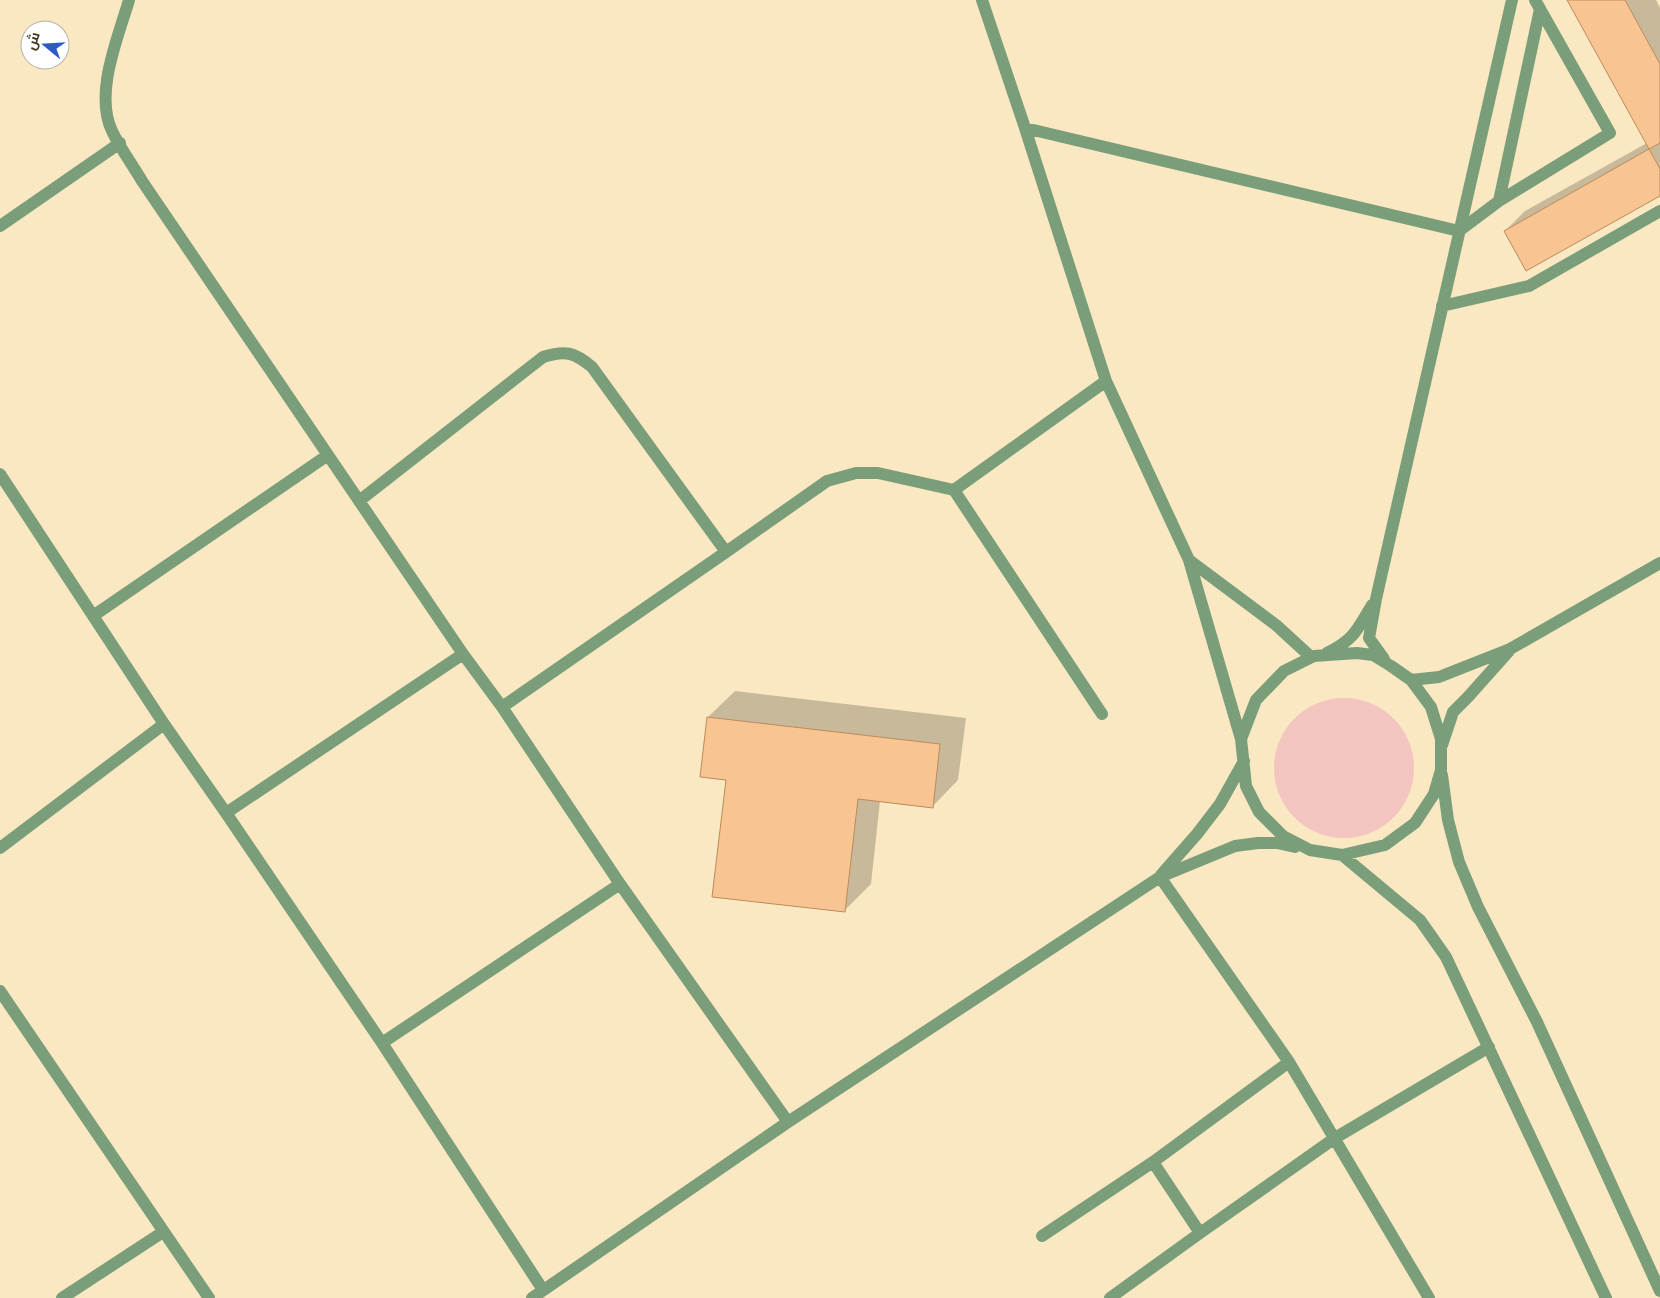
<svg xmlns="http://www.w3.org/2000/svg" width="1660" height="1298" viewBox="0 0 1660 1298" font-family="'Source Serif 4',Cairo,serif">
<style>
.green{fill:#f3c5c0}
.shadow{fill:#0003}
.building{fill:#f8c492;stroke:#bc8b5b}
.lines{fill:none;stroke-linecap:round;stroke-linejoin:round}
.minor{stroke:#7a9e7a;stroke-width:12}
</style>
<rect width="100%" height="100%" fill="#fae8c2"/>
<!-- green -->
<path class="green" d="M1274 768a70 70 0 1 1 140 0a70 70 0 1 1-140 0Z"/>
<!-- shadow -->
<path class="shadow" d="M1568,0H1656L1660,8V195L1505,231L1525,211L1647,143Z
M735,691L966,718L958,780L932,807L880,801L871,884L844,911L728,779L708,717Z"/>
<!-- building -->
<path class="building" d="M1567,0H1625L1660,64V143L1649,149Z
M1649,149L1660,169V196L1526,271L1504,231Z
M707,717L940,744L933,808L858,799L845,912L712,897L726,780L700,777Z"/>
<g class="lines">
<!-- minor -->
<path class="minor" d="M129,0C118,38 94,93 112,131C120,148 132,164 142,181L463,654
M982,0L1025,128L1106,381L1189,560L1241,739L1246,786L1259,812L1283,836L1310,850L1342,855L1385,845L1415,823L1434,794L1441,770V739L1431,707L1411,680L1391,666L1373,655L1357,653L1314,656L1284,671L1256,700L1241,739
M1025,128L1459,231L1499,201L1610,133L1535,0
M1499,201L1540,9
M0,226L120,143
M1442,306L1529,286L1660,211
M0,474L164,724L226,813L382,1043L620,884
M954,490L1106,381
M359,501L543,357C565,350 574,352 592,367L726,552L502,707
M726,552L827,481L856,473H878L954,490L1102,714
M1189,560L1276,625L1311,657
M93,616L328,455
M1327,653C1354,640 1357,630 1372,605
M1384,659L1369,638L1376,599L1512,0
M1411,680L1439,677L1510,649L1660,563
M1442,745L1453,712L1468,697L1509,651
M1442,775L1448,820L1459,862L1478,907L1537,1022L1660,1291
M226,813L463,654L502,707L620,884L788,1122
M0,848L164,724
M1342,855L1420,920L1446,957L1606,1298
M1161,875L1197,834L1220,804L1244,761
M1160,877L1289,1062L1429,1298
M0,991L209,1298
M382,1043L543,1290
M1153,1162L1200,1233
M1042,1236L1153,1162L1289,1062
M62,1298L163,1232
M532,1298L788,1122L1160,877L1235,846L1258,843H1277L1295,847
M1110,1298L1200,1233L1335,1138L1489,1047"/>
</g>
<!-- north arrow -->
<g transform="translate(45 45) rotate(288)"><circle r="24" fill="#ffffff" stroke="#b5b0a5"/>
<path d="M0-4L9 19L0 12L-9 19Z" fill="#2e59c9"/>
<text y="-8" font-size="14" font-weight="bold" text-anchor="middle" fill="#46391f">ش</text>
</g>
</svg>
